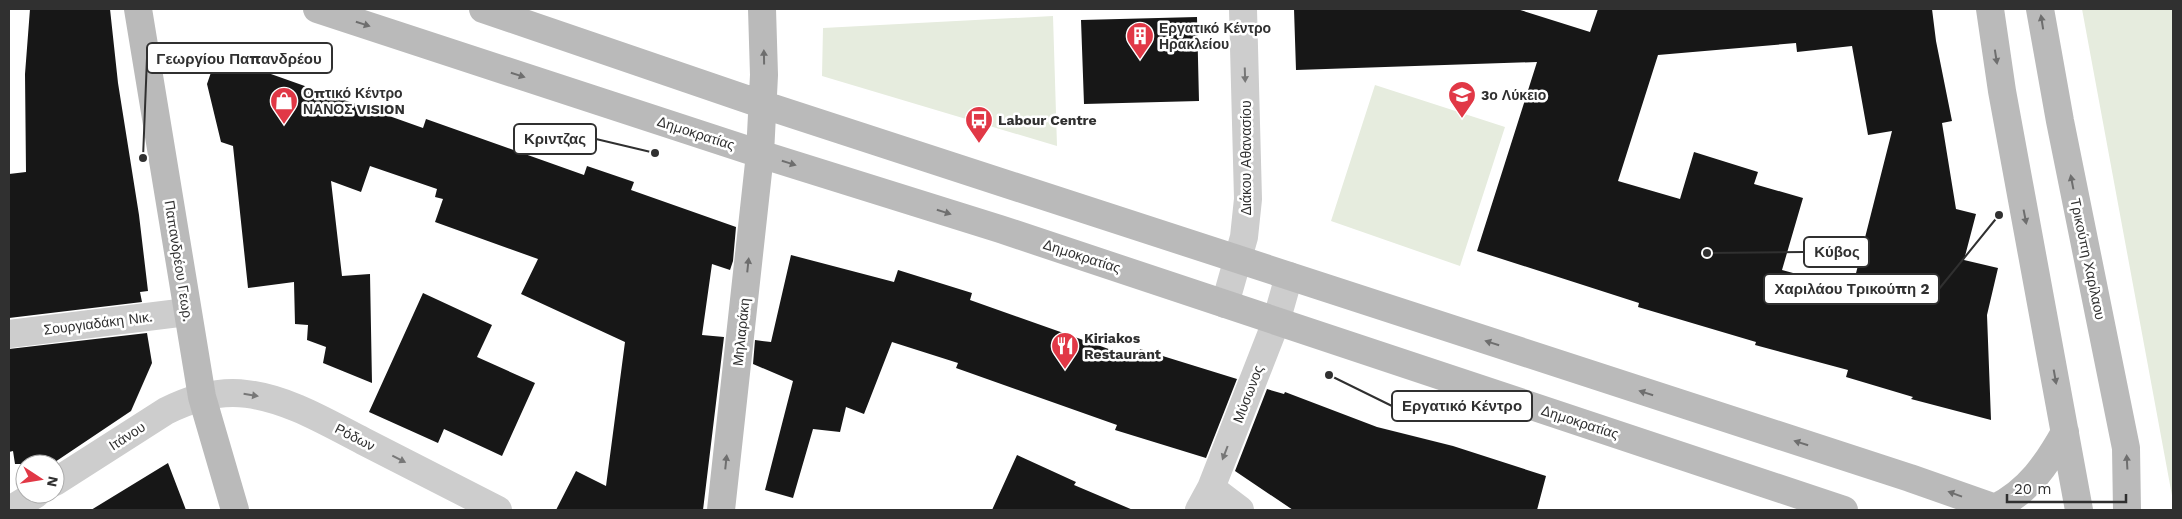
<svg xmlns="http://www.w3.org/2000/svg" width="2182" height="519" viewBox="0 0 2182 519" font-family="'Work Sans',sans-serif">
<style>
.green{fill:#e6ecde}
.building{fill:#171717;fill-rule:evenodd}
.lines{fill:none;stroke-linecap:round;stroke-linejoin:round}
.street{stroke:#cdcdcd;stroke-width:28}
.secondary{stroke:#bababa;stroke-width:28}
.oneway{fill:#6e6e6e}
.oneway2{fill:#777}
.labels{text-anchor:middle;stroke-width:5;stroke-linejoin:round;paint-order:stroke}
.poi-label{font-size:14px;font-weight:bold;fill:#303030;stroke:#fff;text-anchor:start}
.street-label{font-size:14px;fill:#303030;stroke:#fff}
.leader{fill:none;stroke:#303030;stroke-width:2}
.callout-dot{fill:#303030;stroke:#fff;stroke-width:2}
.callout{fill:#fff;stroke:#303030;stroke-width:2}
.callout-label{font-size:15px;text-anchor:middle;font-weight:bold;fill:#303030}
</style>
<rect width="100%" height="100%" fill="#fff"/>
<!-- green -->
<path class="green" d="M2082,9H2173V501Z
M1053,16L1057,146L822,76L823,28Z
M1375,85L1505,127L1460,266L1331,221Z"/>
<!-- building -->
<path class="building" d="M30,9H110L118,83L139,215L148,291L140,292L142,302L9,318V174L26,172L25,74Z
M1294,9H1517L1590,32L1598,9H1932L1936,41L1952,121L1942,123L1956,209L1976,214L1964,260L1998,268L1987,315L1991,420L1911,399L1913,397L1846,377L1848,370L1755,345L1756,342L1638,307L1639,303L1477,251L1537,62L1296,70ZM1796,43L1797,52L1852,46L1868,135L1892,131L1852,289L1782,270L1803,198L1754,184L1758,172L1694,152L1680,199L1618,181L1658,55Z
M1197,17L1199,101L1084,104L1081,20Z
M217,55L423,128L426,119L584,175L587,166L634,182L631,190L736,227L733,261L730,270L712,264L702,335L724,337L703,510H556L576,471L606,486L625,342L521,294L538,259L435,222L443,199L435,197L437,189L370,166L361,192L331,181L342,276L370,274L372,383L323,363L326,347L307,340L308,325L295,324L294,282L248,288L233,146L221,142L207,84Z
M791,255L894,282L898,270L972,293L970,300L1137,359L1140,349L1237,379L1206,458L1115,430L1117,425L956,368L958,363L892,342L864,414L846,407L840,432L813,429L793,498L765,490L793,381L753,364L755,340L771,342Z
M423,293L492,325L477,357L535,383L502,456L444,429L438,443L369,412Z
M147,333L152,363L131,411L52,464H15L13,451L9,452V349Z
M1267,389L1284,394L1285,392L1377,427L1453,446L1546,476L1537,510H1293L1235,471Z
M1017,455L1076,482L1074,485L1133,510H992Z
M168,463L186,510H91Z"/>
<g class="lines">
<!-- street -->
<path class="street" d="M1225,304L1244,237L1248,199L1243,9
M9,334L187,312
M55,482L166,411C190,399 219,390 247,394C288,399 326,422 363,441C408,464 453,487 498,510
M1211,488L1240,510
M10,510L36,494
M1199,510L1211,488L1276,322L1289,276"/>
<!-- secondary -->
<path class="secondary" d="M138,9L202,397L235,510
M317,9L760,154L1000,229L1844,510
M483,9L764,105L1910,478L2001,510
M1990,9L2002,91L2079,510
M2040,9L2060,121L2126,448L2127,510
M1995,508C2029,491 2047,464 2065,432
M721,510L760,154L764,75L762,9"/>
</g>
<!-- one-way arrows -->
<defs><path id="oneway-solid" d="M-6-.8H1V-3.2L6.5 0L1 3.2V.8H-6Z" transform="scale(1.25)"/></defs>
<g class="oneway">
<use href="#oneway-solid" transform="translate(2042 22) rotate(-99)"/>
<use href="#oneway-solid" transform="translate(363 24) rotate(18)"/>
<use href="#oneway-solid" transform="translate(764 57) rotate(-91)"/>
<use href="#oneway-solid" transform="translate(1996 57) rotate(81)"/>
<use href="#oneway-solid" transform="translate(518 75) rotate(18)"/>
<use href="#oneway-solid" transform="translate(789 163) rotate(17)"/>
<use href="#oneway-solid" transform="translate(2072 182) rotate(-101)"/>
<use href="#oneway-solid" transform="translate(944 212) rotate(17)"/>
<use href="#oneway-solid" transform="translate(2025 217) rotate(79)"/>
<use href="#oneway-solid" transform="translate(748 265) rotate(-84)"/>
<use href="#oneway-solid" transform="translate(1492 343) rotate(-162)"/>
<use href="#oneway-solid" transform="translate(2055 377) rotate(80)"/>
<use href="#oneway-solid" transform="translate(1646 393) rotate(-162)"/>
<use href="#oneway-solid" transform="translate(1801 443) rotate(-162)"/>
<use href="#oneway-solid" transform="translate(726 462) rotate(-84)"/>
<use href="#oneway-solid" transform="translate(2127 462) rotate(-93)"/>
<use href="#oneway-solid" transform="translate(1955 494) rotate(-160)"/>
</g>
<g class="oneway2">
<use href="#oneway-solid" transform="translate(1245 75) rotate(88)"/>
<use href="#oneway-solid" transform="translate(251 395) rotate(9)"/>
<use href="#oneway-solid" transform="translate(1225 453) rotate(111)"/>
<use href="#oneway-solid" transform="translate(399 459) rotate(27)"/>
</g>
<!-- icons -->
<defs>
<symbol id="building-pin" viewBox="-11 -11 22 30"><path d="M0 17L-7.5 6A9.5 9.5 0 1 1 7.5 6Z" fill="#e13846" stroke="#fff"/><path d="M-4-6H4V6H1V3H-1V6H-4ZM-2.5-4.3h1.7v1.8h-1.7ZM.8-4.3h1.7v1.8H.8ZM-2.5-1h1.7V.8h-1.7ZM.8-1h1.7V.8H.8Z" fill="#fff"/></symbol>
<symbol id="school-pin" viewBox="-11 -11 22 30"><path d="M0 17L-7.5 6A9.5 9.5 0 1 1 7.5 6Z" fill="#e13846" stroke="#fff"/><path d="M0-5L7-2L0 1L-7-2ZM-4 1L0 2.5L4 1V4Q0 6-4 4Z" fill="#fff"/></symbol>
<symbol id="shop-pin" viewBox="-11 -11 22 30"><path d="M0 17L-7.5 6A9.5 9.5 0 1 1 7.5 6Z" fill="#e13846" stroke="#fff"/><path d="M-5-2.5h2.3a2.7 3.5 0 0 1 5.4 0H5L5.5 6h-11ZM-1.5-2.5h3a1.5 2.3 0 0 0-3 0Z" fill="#fff"/></symbol>
<symbol id="bus-pin" viewBox="-11 -11 22 30"><path d="M0 17L-7.5 6A9.5 9.5 0 1 1 7.5 6Z" fill="#e13846" stroke="#fff"/><path d="M-5-6H5V4H4V6H2V4H-2V6H-4V4H-5ZM-3.5-4V0h7V-4ZM-3.5 1.2v1.5H-2V1.2ZM2 1.2v1.5H3.5V1.2Z" fill="#fff"/></symbol>
<symbol id="restaurant-pin" viewBox="-11 -11 22 30"><path d="M0 17L-7.5 6A9.5 9.5 0 1 1 7.5 6Z" fill="#e13846" stroke="#fff"/><path d="M-5-6h1v4h1v-4h1v4h1v-4h1v5L-1.5 .5V6h-2V.5L-5-1ZM5-6V6H3V1.5H1.5Q1.5-4 5-6Z" fill="#fff"/></symbol>
</defs>
<g fill-rule="evenodd">
<use href="#building-pin" x="1124" y="20" width="32" height="43"/>
<use href="#school-pin" x="1446" y="79" width="32" height="43"/>
<use href="#shop-pin" x="268" y="85" width="32" height="43"/>
<use href="#bus-pin" x="963" y="104" width="32" height="43"/>
<use href="#restaurant-pin" x="1049" y="330" width="32" height="43"/>
</g>
<g class="labels">
<!-- poi labels -->
<g class="poi-label">
<text x="1159" y="33">Εργατικό Κέντρο<tspan x="1159" dy="16">Ηρακλείου</tspan></text>
<text x="303" y="98">Οπτικό Κέντρο<tspan x="303" dy="16">ΝΑΝΟΣ VISION</tspan></text>
<text x="1481" y="100">3ο Λύκειο</text>
<text x="998" y="125">Labour Centre</text>
<text x="1084" y="343">Kiriakos<tspan x="1084" dy="16">Restaurant</tspan></text>
</g>
<!-- street labels -->
<g class="street-label">
<text transform="translate(696 133) rotate(18)" y="5">Δημοκρατίας</text>
<text transform="translate(1246 158) rotate(-90)" y="5">Διάκου Αθανασίου</text>
<text transform="translate(1082 256) rotate(18)" y="5">Δημοκρατίας</text>
<text transform="translate(2088 259) rotate(78)" y="5">Τρικούπη Χαρίλαου</text>
<text transform="translate(179 261) rotate(81)" y="5">Παπανδρέου Γεωρ.</text>
<text transform="translate(98 323) rotate(-7)" y="5">Σουργιαδάκη Νικ.</text>
<text transform="translate(741 332) rotate(-84)" y="5">Μηλιαράκη</text>
<text transform="translate(1248 394) rotate(-69)" y="5">Μύσωνος</text>
<text transform="translate(1580 422) rotate(18)" y="5">Δημοκρατίας</text>
<text transform="translate(127 436) rotate(-33)" y="5">Ιτάνου</text>
<text transform="translate(355 437) rotate(27)" y="5">Ρόδων</text>
</g>
</g>
<!-- callouts -->
<path class="leader" d="M143 158L147 58M655 153L596 139M1707 253L1804 252M1999 215L1939 289M1329 375L1392 406"/>
<g class="callout-dot">
<circle cx="143" cy="158" r="5"/>
<circle cx="655" cy="153" r="5"/>
<circle cx="1707" cy="253" r="5"/>
<circle cx="1999" cy="215" r="5"/>
<circle cx="1329" cy="375" r="5"/>
</g>
<g class="callout">
<rect x="147" y="43" width="185" height="30" rx="5"/>
<rect x="514" y="124" width="82" height="30" rx="5"/>
<rect x="1804" y="237" width="65" height="30" rx="5"/>
<rect x="1764" y="274" width="175" height="30" rx="5"/>
<rect x="1392" y="391" width="140" height="30" rx="5"/>
</g>
<g class="callout-label">
<text x="239" y="64">Γεωργίου Παπανδρέου</text>
<text x="555" y="144">Κριντζας</text>
<text x="1837" y="257">Κύβος</text>
<text x="1852" y="294">Χαριλάου Τρικούπη 2</text>
<text x="1462" y="411">Εργατικό Κέντρο</text>
</g>
<!-- border -->
<rect width="2182" height="519" fill="none" stroke="#303030" stroke-width="20"/>
<!-- north arrow -->
<g transform="translate(40 479) rotate(102)"><circle r="24" fill="#ffffff" stroke="#acacac"/>
<path d="M0-4L9 19L0 12L-9 19Z" fill="#e13846"/>
<text y="-8" font-size="14" font-weight="bold" text-anchor="middle" fill="#303030">N</text>
</g>
<!-- scale -->
<path d="M2007 494v8h119v-8" fill="none" stroke="#303030" stroke-width="2.5"/>
<text x="2014" y="494" font-size="15" fill="#303030" stroke="#ffffff" stroke-width="4" paint-order="stroke">20 m</text>
</svg>
